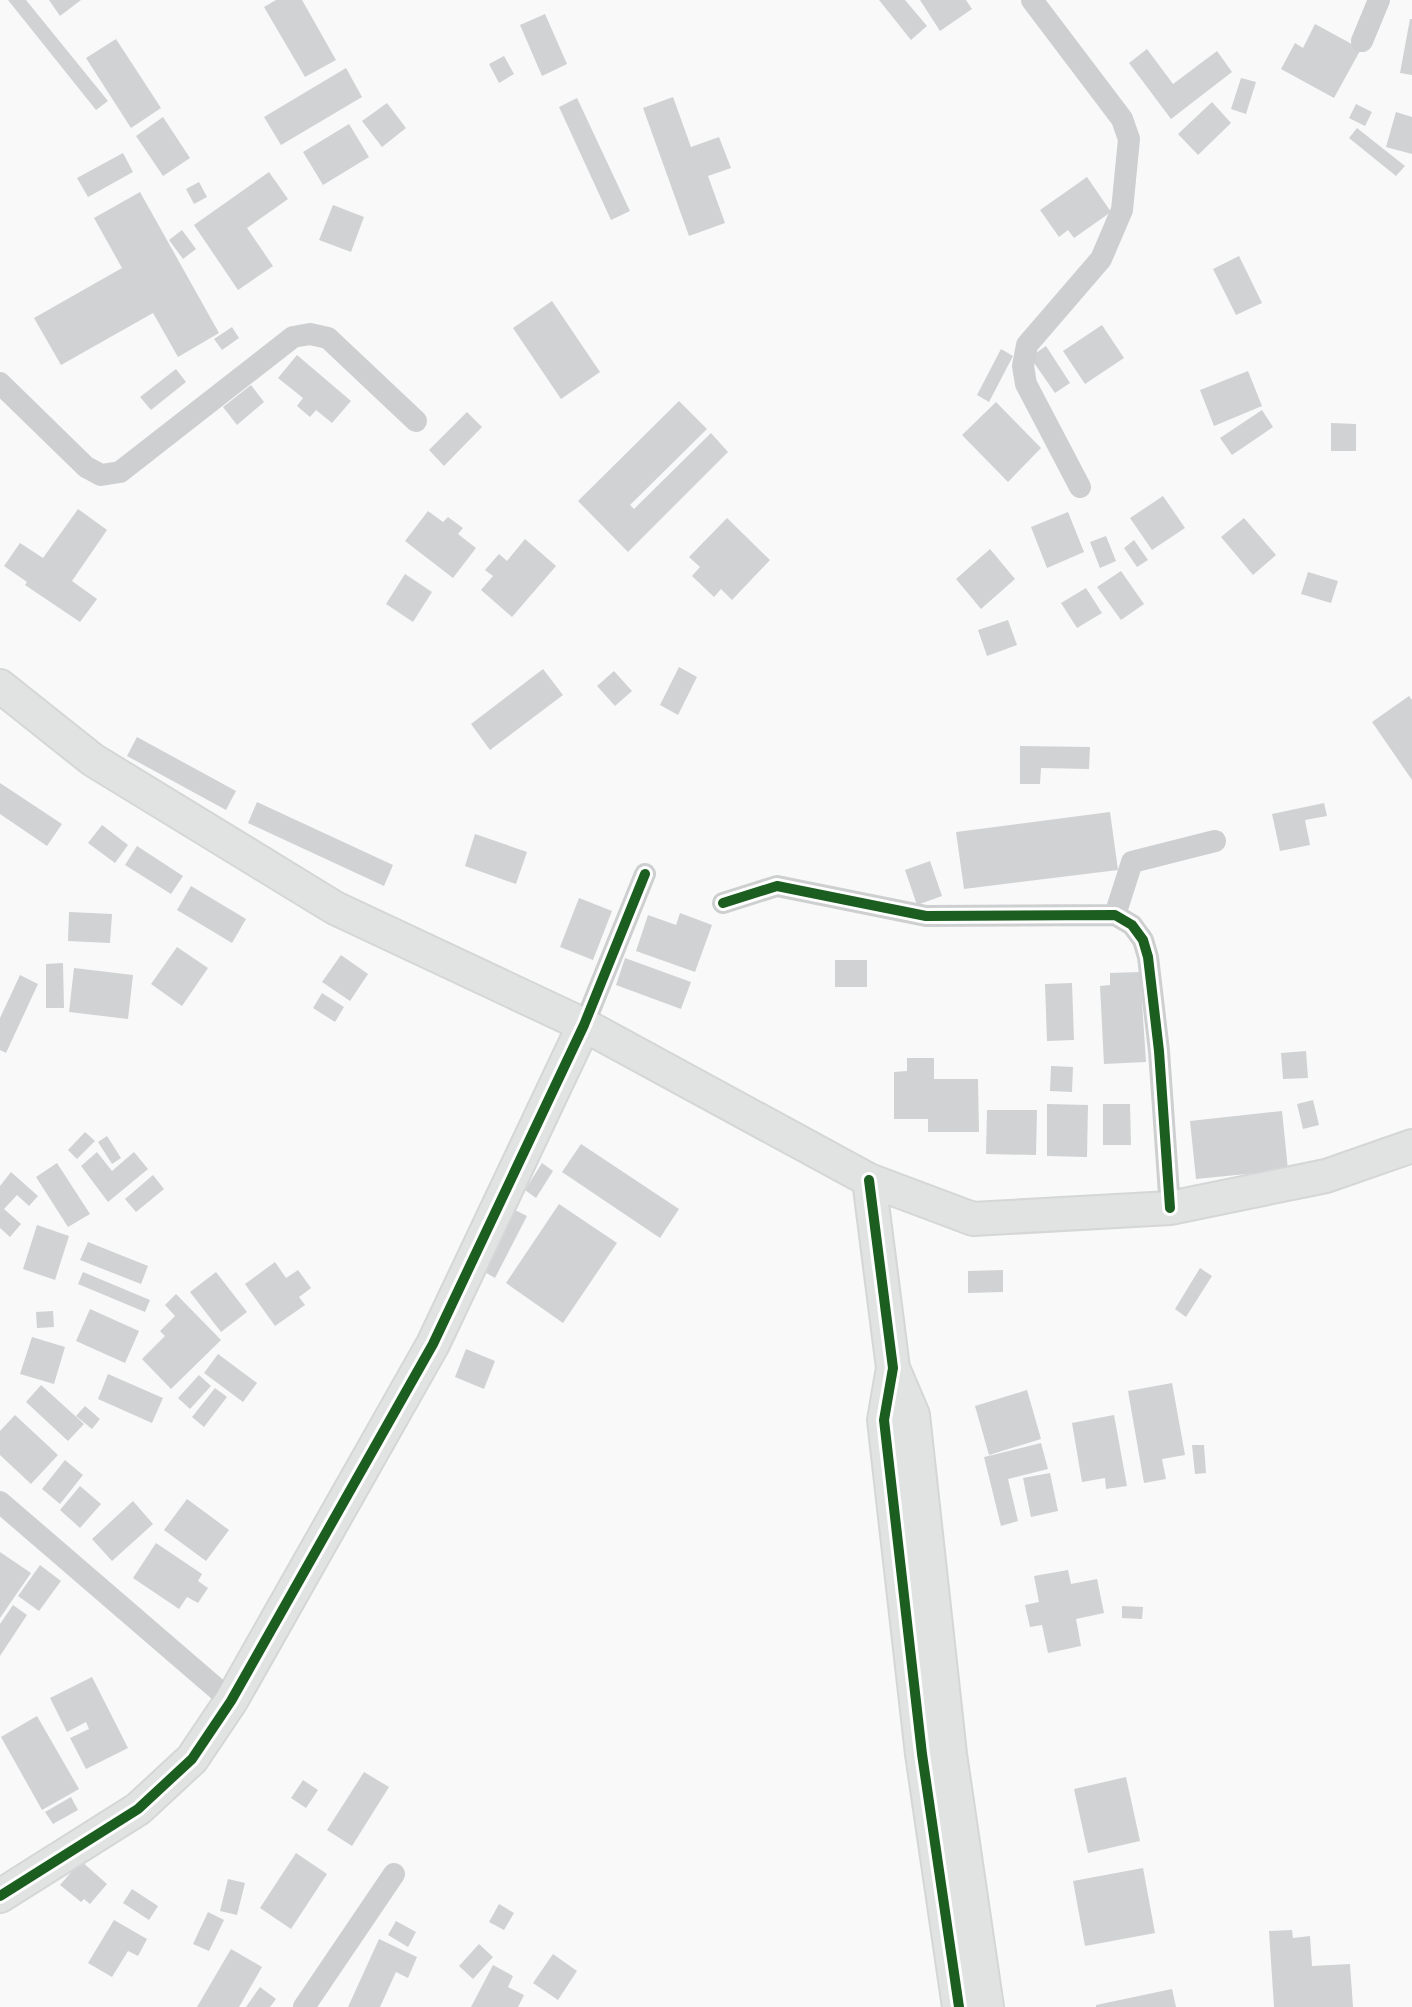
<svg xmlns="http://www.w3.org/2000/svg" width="1412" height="2007" viewBox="0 0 1412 2007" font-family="'IBM Plex Sans',sans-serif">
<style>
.building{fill:#d0d2d3}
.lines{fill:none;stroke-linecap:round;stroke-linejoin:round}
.secondary-casing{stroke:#d5d6d7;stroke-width:36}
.street{stroke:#cecfd0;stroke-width:22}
.secondary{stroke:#e1e2e2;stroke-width:32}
.cycleway-casing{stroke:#fff;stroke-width:16}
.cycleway{stroke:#1b5e20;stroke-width:10}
</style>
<rect width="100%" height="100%" fill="#f9f9f9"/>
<!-- building -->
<path class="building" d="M8,0H26L108,101L96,110Z
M49,0H81L60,16Z
M276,0H302L336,60L305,77L264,7Z
M879,0H905L927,26L911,40Z
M920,0H966L972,9L940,31Z
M545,14L567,64L542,76L520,25Z
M1410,19H1412V75L1400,73Z
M1315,24L1361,49L1334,98L1281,69L1295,43L1303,48Z
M116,39L161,108L131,128L86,58Z
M1147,49L1173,84L1217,51L1232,72L1171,119L1129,63Z
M504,56L514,74L499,83L489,64Z
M346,68L362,97L281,145L264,117Z
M1241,78L1256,82L1246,114L1231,109Z
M673,97L691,147L719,137L731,168L708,176L725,223L689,236L643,108Z
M577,98L630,211L611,220L559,107Z
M1212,102L1231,123L1198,155L1178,134Z
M387,103L406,128L382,147L362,121Z
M1356,104L1372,112L1365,126L1349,118Z
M1396,112L1412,117V154L1386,147Z
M163,117L190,158L163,176L136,136Z
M349,124L369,157L323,185L303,152Z
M1357,128L1405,166L1396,176L1349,138Z
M123,153L133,172L88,197L77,178Z
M269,172L288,199L247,228L273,266L238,290L194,225Z
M1087,177L1111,212L1074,238L1068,230L1059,237L1040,210Z
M199,182L207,197L194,204L186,189Z
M140,192L219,333L178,357L153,313L61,365L34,318L122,268L94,218Z
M333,205L364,217L351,252L319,240Z
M182,230L196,249L183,259L169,240Z
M1239,256L1262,303L1236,315L1213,269Z
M552,301L600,372L561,399L513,328Z
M1102,325L1124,358L1085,384L1063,351Z
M232,327L239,338L222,350L214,339Z
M1046,346L1070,383L1055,393L1030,357Z
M1001,349L1013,356L989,402L977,395Z
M297,355L351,401L332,423L316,410L310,417L297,406L303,398L278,378Z
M176,369L186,382L151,410L140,397Z
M1248,371L1262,406L1214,426L1200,390Z
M251,385L264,402L237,425L223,407Z
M679,401L707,429L630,505L634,509L711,433L728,452L628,552L578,501Z
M996,402L1041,448L1008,482L962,435Z
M1262,410L1273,427L1232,455L1220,438Z
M467,412L482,427L444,466L429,450Z
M1331,423L1356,424V451H1331Z
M1163,496L1185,528L1152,550L1130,518Z
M78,509L107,530L72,581L97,599L80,622L25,585L27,582L4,566L20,543L43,558Z
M428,511L443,522L448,517L463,528L458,534L476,548L453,578L405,541Z
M1068,512L1084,552L1047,568L1031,527Z
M727,518L770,560L732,600L721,589L714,597L692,576L700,567L689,557Z
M1244,518L1276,555L1253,575L1221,537Z
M1106,536L1116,561L1100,568L1090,542Z
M525,539L556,566L512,617L481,590L493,576L485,570L499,554L507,561Z
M1134,540L1148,560L1137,567L1124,548Z
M990,549L1015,579L981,609L956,579Z
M1121,571L1144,604L1121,620L1097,587Z
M1308,572L1338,581L1331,603L1301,594Z
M405,574L432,592L413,622L386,604Z
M1086,588L1102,613L1077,628L1061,603Z
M1008,620L1017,645L987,656L978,630Z
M679,667L697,677L678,715L660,705Z
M543,669L563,695L490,750L471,724Z
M614,671L632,691L615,706L597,686Z
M1409,696L1412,700V780L1372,722Z
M137,737L236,791L226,810L127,756Z
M1020,746L1090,747L1089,769L1041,768L1040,784H1020Z
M0,783L62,824L47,846L0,814Z
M257,802L393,865L384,886L248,823Z
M1324,803L1327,816L1305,820L1310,845L1280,851L1272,814Z
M1110,812L1118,870L964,889L956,832Z
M102,825L128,845L115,863L88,843Z
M475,834L527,852L516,884L465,866Z
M137,846L183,876L171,894L125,865Z
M930,861L942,896L917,905L905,870Z
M191,886L246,919L232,943L177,910Z
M579,898L612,911L593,960L560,947Z
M69,912L112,914L110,943L68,941Z
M680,913L712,925L695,972L636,951L648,915L676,925Z
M177,947L208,968L182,1006L151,984Z
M341,955L368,974L350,1001L322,982Z
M625,958L691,982L681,1009L616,985Z
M835,960H867V987H835Z
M63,963L64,1008H46V964Z
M74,968L133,975L128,1019L69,1012Z
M1140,972L1146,1062L1104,1064L1100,986L1110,985V973Z
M20,975L38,984L6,1053L0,1050V1018Z
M1072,983L1074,1040L1047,1041L1045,984Z
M322,993L344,1007L335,1022L313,1008Z
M1306,1051L1308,1078L1283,1079L1281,1053Z
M907,1058H934V1079H978L979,1132H928V1119H894V1072L907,1071Z
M1051,1066L1073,1067L1072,1092L1050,1091Z
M1313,1100L1319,1125L1303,1129L1297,1104Z
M1047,1104L1088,1105L1087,1157L1047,1156Z
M1103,1104H1130L1131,1145H1103Z
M987,1110H1037L1036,1155L986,1154Z
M1282,1111L1288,1170L1196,1179L1190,1121Z
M85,1132L95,1141L77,1159L68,1150Z
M107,1136L121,1158L112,1164L98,1142Z
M581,1144L679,1209L660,1238L562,1172Z
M97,1152L112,1171L134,1152L148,1169L108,1202L81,1166Z
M57,1163L90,1214L68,1227L36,1177Z
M542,1163L553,1171L536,1198L525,1190Z
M11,1172L38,1196L29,1206L17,1195L4,1209L21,1224L10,1237L0,1228V1186Z
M153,1175L164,1189L136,1212L125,1199Z
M559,1204L617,1243L563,1323L506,1283Z
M513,1209L527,1216L495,1278L481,1270Z
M37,1225L69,1236L55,1280L23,1269Z
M88,1242L148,1266L141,1284L80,1260Z
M275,1262L286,1278L298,1270L311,1288L299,1297L305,1305L275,1326L245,1284Z
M1200,1268L1212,1276L1186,1317L1175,1309Z
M1003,1270V1292L968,1293V1271Z
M83,1272L150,1300L145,1312L78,1284Z
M216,1272L247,1312L221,1332L190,1292Z
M176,1294L221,1340L171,1389L142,1359L165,1336L160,1331L175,1316L165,1305Z
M90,1309L139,1331L125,1363L76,1341Z
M53,1311L54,1327L37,1328L36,1312Z
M32,1337L65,1347L54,1384L20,1374Z
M466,1349L495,1361L484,1389L455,1377Z
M218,1354L257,1383L243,1402L204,1373Z
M108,1374L163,1398L152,1423L98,1399Z
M199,1375L211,1386L190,1409L178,1398Z
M1172,1383L1185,1455L1162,1459L1166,1479L1144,1483L1128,1391Z
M41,1385L84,1424L68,1441L26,1402Z
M215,1388L227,1397L204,1427L192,1417Z
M1027,1390L1041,1439L989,1455L975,1406Z
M85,1406L100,1419L92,1429L76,1416Z
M15,1415L58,1455L31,1484L0,1455V1431Z
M1114,1415L1127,1486L1106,1489L1105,1478L1082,1482L1072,1423Z
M1041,1443L1048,1469L1008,1479L1018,1521L1001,1526L984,1457Z
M1192,1445H1204L1206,1473L1195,1474Z
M65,1460L83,1475L60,1504L42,1489Z
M1050,1473L1058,1511L1031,1517L1023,1478Z
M80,1486L101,1504L80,1528L60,1510Z
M187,1499L229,1530L206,1561L164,1530Z
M133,1501L153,1524L112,1561L92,1539Z
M156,1543L202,1574L198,1581L208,1588L198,1603L187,1597L179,1609L133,1578Z
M0,1552L31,1573L0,1618Z
M40,1565L61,1581L39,1611L18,1596Z
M1068,1570L1071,1584L1097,1579L1104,1613L1076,1619L1081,1646L1048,1653L1042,1625L1030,1627L1025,1605L1039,1602L1034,1576Z
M13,1605L27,1615L0,1656V1624Z
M1122,1606L1143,1607L1142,1619L1122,1618Z
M92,1677L128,1748L86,1769L70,1738L89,1729L86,1722L67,1732L50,1698Z
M37,1716L79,1789L42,1810L1,1737Z
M364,1772L389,1787L352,1846L327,1830Z
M1126,1777L1140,1841L1088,1853L1074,1789Z
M303,1780L318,1790L306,1808L291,1798Z
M71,1797L78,1810L53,1824L45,1812Z
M296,1853L327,1874L291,1929L260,1908Z
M81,1861L107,1884L90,1904L84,1899L81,1902L60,1885Z
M1143,1868L1155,1933L1085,1946L1073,1881Z
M228,1879L245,1883L237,1915L220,1911Z
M132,1889L158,1906L149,1920L123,1903Z
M499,1904L514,1913L504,1930L489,1922Z
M208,1912L224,1920L209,1951L193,1944Z
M114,1920L147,1939L138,1956L128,1951L112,1977L88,1963Z
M396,1921L416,1932L408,1947L388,1935Z
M1292,1930L1293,1938L1310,1936L1312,1966L1350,1964L1353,2007H1274L1269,1931Z
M379,1939L417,1957L408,1978L396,1972L380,2007H348Z
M479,1944L493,1957L473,1979L459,1966Z
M231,1949L262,1967L239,2007H197Z
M553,1954L577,1971L558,2000L533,1983Z
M493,1965L513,1976L508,1987L524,1995L518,2007H471Z
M260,1987L276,1999L270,2007H246Z
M1172,1989L1176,2007H1096V2005Z"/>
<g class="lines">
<defs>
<path id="secondary" d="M0,686L93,760L335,908L584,1025L869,1180L973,1219L1170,1208L1326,1176L1412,1146
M869,1180L893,1368L884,1420L922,1754L959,2007
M893,1368L913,1415L950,1754L987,2007
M0,1896L138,1809L192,1759L231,1701L433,1344L584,1025"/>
</defs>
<!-- secondary casing -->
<use href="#secondary" class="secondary-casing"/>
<!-- street -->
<path class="street" d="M1032,0L1122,119L1129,139L1122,210L1101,259L1027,345L1023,366L1026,384L1080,487
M1362,41L1379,0
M0,383L86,467L101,475L120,472L293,337L310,334L328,338L416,421
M723,903L777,886L926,916L1115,915L1132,925L1143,940L1148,957L1159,1051L1170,1208
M1115,915L1132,862L1215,841
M584,1025L645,874
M0,1502L231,1701
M304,2007L394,1874"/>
<!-- secondary -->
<use href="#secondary" class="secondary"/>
<defs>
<path id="cycleway" d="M723,903L777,886L926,916L1115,915L1132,925L1143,940L1148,957L1159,1051L1170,1208
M869,1180L893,1368L884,1420L922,1754L959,2007
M0,1896L138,1809L192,1759L231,1701L433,1344L584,1025L645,874"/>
</defs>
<!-- cycleway casing -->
<use href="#cycleway" class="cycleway-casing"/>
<!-- cycleway -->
<use href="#cycleway" class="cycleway"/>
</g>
</svg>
